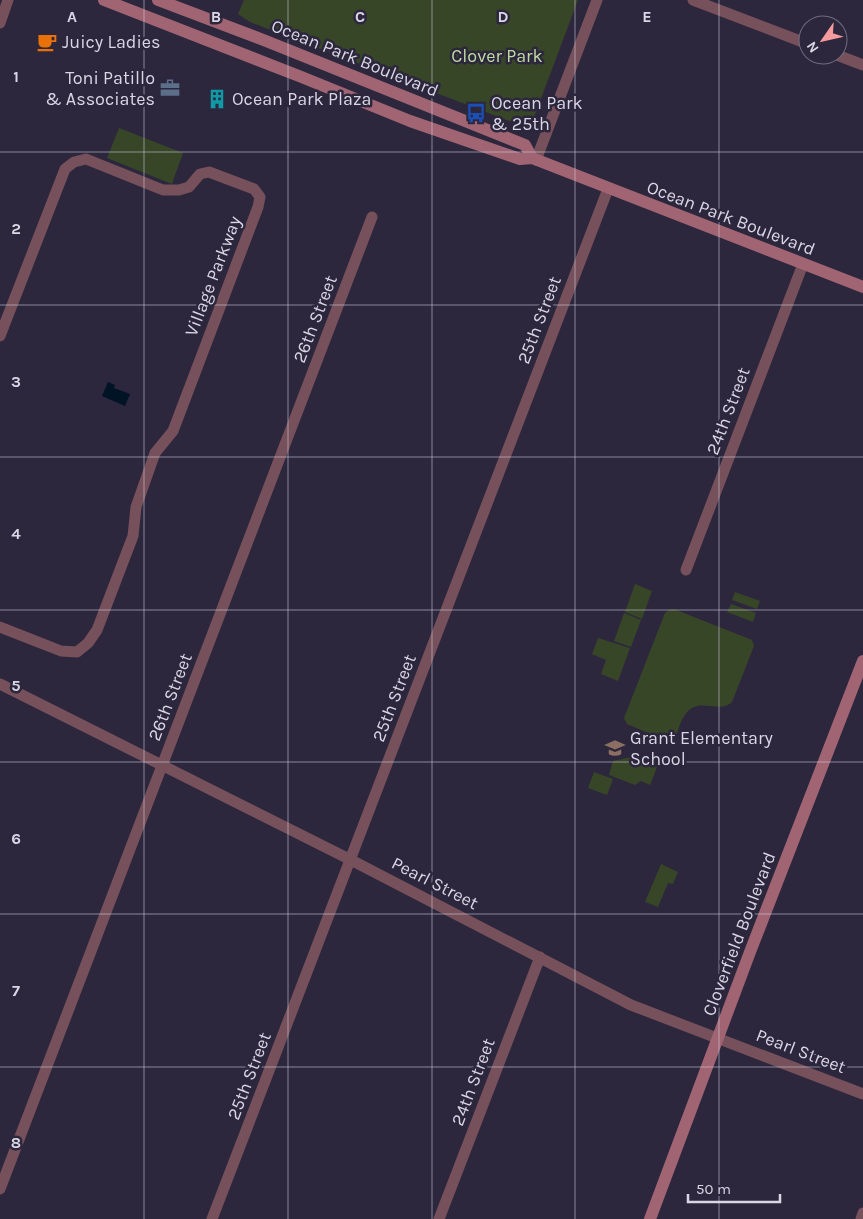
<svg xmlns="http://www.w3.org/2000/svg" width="863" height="1219" viewBox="0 0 863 1219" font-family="Karla,sans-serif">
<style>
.green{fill:#384628}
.water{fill:#011425}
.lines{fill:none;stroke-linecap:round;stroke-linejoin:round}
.street{stroke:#76505a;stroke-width:11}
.secondary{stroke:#a06473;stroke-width:12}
.grid{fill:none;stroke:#d9d6e5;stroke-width:1;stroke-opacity:0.55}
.labels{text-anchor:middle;stroke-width:5;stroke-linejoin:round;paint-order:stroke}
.poi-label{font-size:18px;fill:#d9d6e5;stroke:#2c273d;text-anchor:start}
.park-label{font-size:18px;fill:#bedca0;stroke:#2c273d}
.street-label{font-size:18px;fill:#d9d6e5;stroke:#2c273d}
.grid-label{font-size:16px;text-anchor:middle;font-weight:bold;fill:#d9d6e5;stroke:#2c273d;stroke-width:5;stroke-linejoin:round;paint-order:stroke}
</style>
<rect width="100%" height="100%" fill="#2c273d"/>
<!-- green -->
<path class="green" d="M244,0H578L533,120L527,125H520L250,22L238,14Z
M119,128L183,153L172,184L107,158Z
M635,584L652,591L642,619L625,612Z
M735,592L760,601L757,609L732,600Z
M731,604L756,613L753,622L727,612Z
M674,609L752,640L754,646L732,702C718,715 698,695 685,715C680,721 679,730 675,737L667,741L627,724L624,718L665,613L669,610Z
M624,613L641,620L631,647L614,641Z
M598,638L630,648L618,681L601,674L606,660L592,654Z
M641,755L659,762L650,785L641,781L635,785L609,775L613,761Z
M594,772L613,779L607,795L588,788Z
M661,864L678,872L673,884L668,883L658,907L645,902Z"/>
<!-- water -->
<path class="water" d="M108,382L115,385L114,388L130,394L125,406L102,396Z"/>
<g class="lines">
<!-- street -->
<path class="street" d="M693,0L808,44
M0,23L8,0
M837,55L863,65
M536,160L597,0
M0,336L65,169L74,162L86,159L163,190H179L189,187L200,174L209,172L254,189L260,197L258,207L173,431L155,453L136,507L133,536L97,630L88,643L77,652L61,651L0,627
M686,570L803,264
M0,684L351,860L631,1005L863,1094
M0,1189L372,217
M212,1219L608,189
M439,1219L540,957
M861,1219L863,1213"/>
<!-- secondary -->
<path class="secondary" d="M104,0L299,76L410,121L520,159L532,158L863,287
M158,0L266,41L525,145L532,158
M650,1219L750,952L863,661"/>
</g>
<!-- grid -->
<path class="grid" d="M144,0V1219M288,0V1219M432,0V1219M575,0V1219M719,0V1219M0,152H863M0,305H863M0,457H863M0,610H863M0,762H863M0,914H863M0,1067H863"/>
<!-- icons -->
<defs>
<symbol id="cafe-bare" viewBox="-9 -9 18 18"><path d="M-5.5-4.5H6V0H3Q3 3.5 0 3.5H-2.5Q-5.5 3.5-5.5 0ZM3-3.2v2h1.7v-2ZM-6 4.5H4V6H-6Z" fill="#e8710a" stroke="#2c273d" stroke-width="2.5" paint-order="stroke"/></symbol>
<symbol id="office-bare" viewBox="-9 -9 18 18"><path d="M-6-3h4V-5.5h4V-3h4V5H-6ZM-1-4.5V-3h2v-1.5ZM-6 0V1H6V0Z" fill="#5c6f8a" stroke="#2c273d" stroke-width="2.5" paint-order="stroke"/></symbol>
<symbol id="building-bare" viewBox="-9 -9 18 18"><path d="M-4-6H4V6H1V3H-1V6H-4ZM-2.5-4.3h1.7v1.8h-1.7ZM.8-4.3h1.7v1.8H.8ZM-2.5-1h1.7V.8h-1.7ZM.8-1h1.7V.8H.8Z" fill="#0f9aa8" stroke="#2c273d" stroke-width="2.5" paint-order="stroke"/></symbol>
<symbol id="bus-bare" viewBox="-9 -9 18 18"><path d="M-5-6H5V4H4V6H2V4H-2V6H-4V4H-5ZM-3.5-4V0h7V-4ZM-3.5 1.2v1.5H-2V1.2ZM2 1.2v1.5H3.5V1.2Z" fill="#1a4fb4" stroke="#2c273d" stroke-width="2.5" paint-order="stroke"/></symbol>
<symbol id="school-bare" viewBox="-9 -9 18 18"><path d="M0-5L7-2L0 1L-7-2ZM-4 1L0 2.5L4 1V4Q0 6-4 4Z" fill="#8d6e63" stroke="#2c273d" stroke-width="2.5" paint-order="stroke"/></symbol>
</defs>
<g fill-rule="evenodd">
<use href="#cafe-bare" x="33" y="28" width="28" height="28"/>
<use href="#office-bare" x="156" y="74" width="28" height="28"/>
<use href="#building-bare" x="203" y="85" width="28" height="28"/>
<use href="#bus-bare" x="462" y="99" width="28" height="28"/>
<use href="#school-bare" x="601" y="734" width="28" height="28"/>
</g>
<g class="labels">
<!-- poi labels -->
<g class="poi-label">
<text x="62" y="48">Juicy Ladies</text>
<text x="155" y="84" text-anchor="end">Toni Patillo<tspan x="155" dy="21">&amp; Associates</tspan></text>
<text x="232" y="105">Ocean Park Plaza</text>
<text x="491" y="109">Ocean Park<tspan x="491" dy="21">&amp; 25th</tspan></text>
<text x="630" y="744">Grant Elementary<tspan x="630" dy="21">School</tspan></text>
</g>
<!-- park labels -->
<g class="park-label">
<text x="497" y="62">Clover Park</text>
</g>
<!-- street labels -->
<g class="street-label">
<text transform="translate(355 58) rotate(22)" y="6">Ocean Park Boulevard</text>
<text transform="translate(731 218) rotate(21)" y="6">Ocean Park Boulevard</text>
<text transform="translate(213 276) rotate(-69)" y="6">Village Parkway</text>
<text transform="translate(315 319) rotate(-69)" y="6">26th Street</text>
<text transform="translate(539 320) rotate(-69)" y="6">25th Street</text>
<text transform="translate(728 411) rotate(-69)" y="6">24th Street</text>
<text transform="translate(170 697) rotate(-69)" y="6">26th Street</text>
<text transform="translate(394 698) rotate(-69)" y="6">25th Street</text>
<text transform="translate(435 883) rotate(27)" y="6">Pearl Street</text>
<text transform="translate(739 934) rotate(-69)" y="6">Cloverfield Boulevard</text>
<text transform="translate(801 1051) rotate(21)" y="6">Pearl Street</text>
<text transform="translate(249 1076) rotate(-69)" y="6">25th Street</text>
<text transform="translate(473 1082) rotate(-69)" y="6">24th Street</text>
</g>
</g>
<g class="grid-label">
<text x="72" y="22">A</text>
<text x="216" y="22">B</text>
<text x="360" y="22">C</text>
<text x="503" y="22">D</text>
<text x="647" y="22">E</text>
<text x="16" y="82">1</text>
<text x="16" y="234">2</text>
<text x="16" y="387">3</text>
<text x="16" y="539">4</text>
<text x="16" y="691">5</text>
<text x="16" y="844">6</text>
<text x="16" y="996">7</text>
<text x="16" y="1148">8</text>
</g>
<!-- north arrow -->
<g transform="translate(823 40) rotate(236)"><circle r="24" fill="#2c273d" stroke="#716d80"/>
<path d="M0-4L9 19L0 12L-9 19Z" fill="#f59b9d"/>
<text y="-8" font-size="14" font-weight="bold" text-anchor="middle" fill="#d9d6e5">N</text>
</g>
<!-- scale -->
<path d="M688 1194v8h92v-8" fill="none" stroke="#d9d6e5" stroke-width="2.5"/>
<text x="696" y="1194" font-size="15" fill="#d9d6e5" stroke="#2c273d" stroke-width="4" paint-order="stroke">50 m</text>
</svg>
